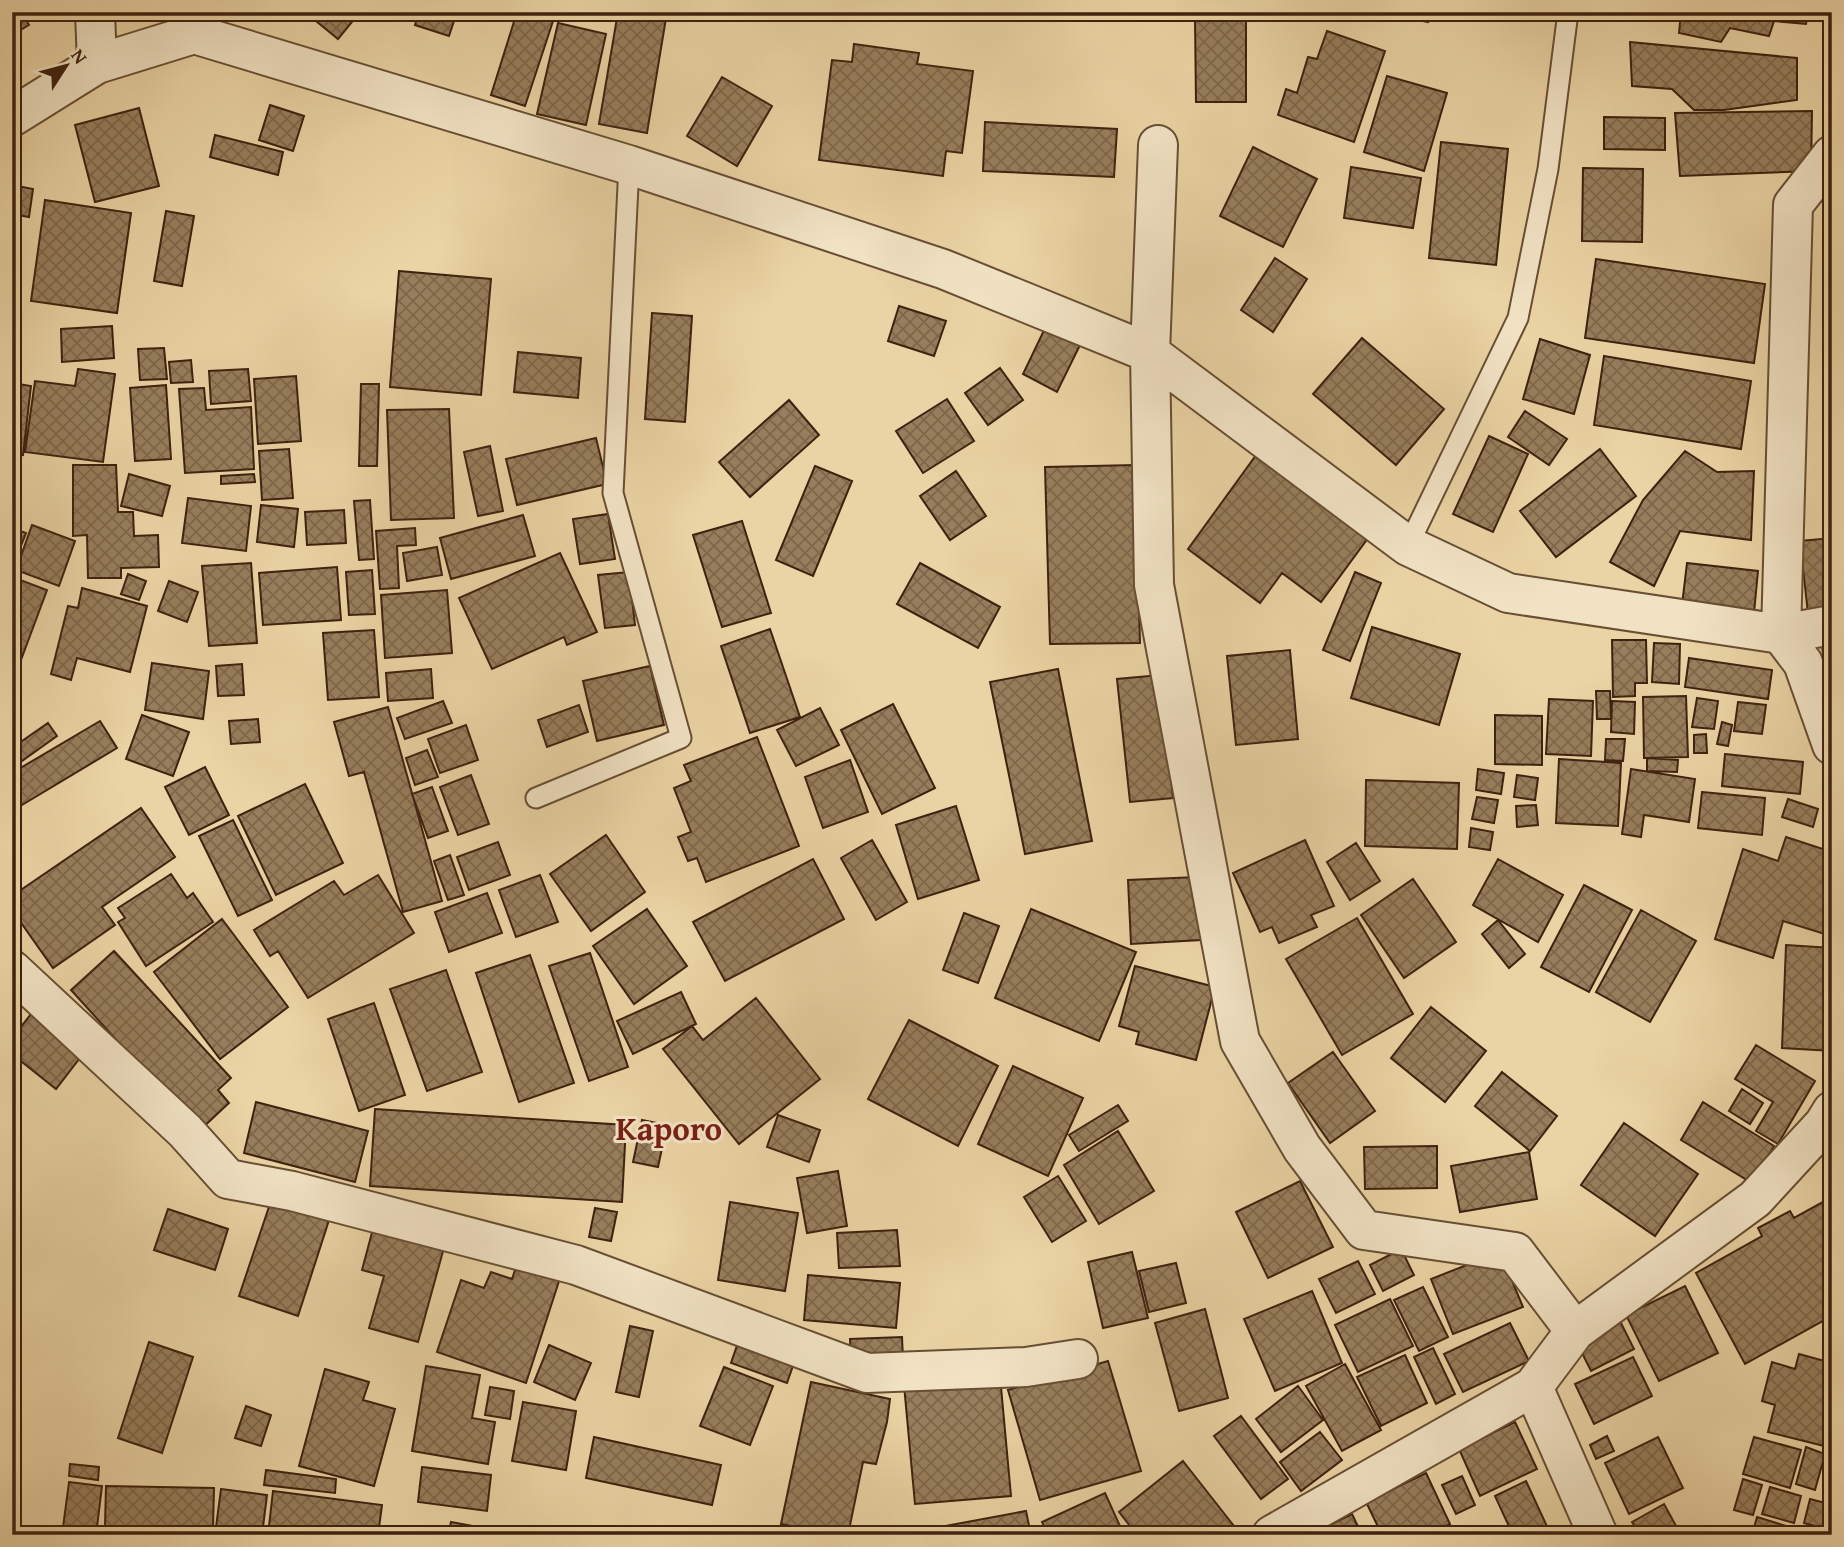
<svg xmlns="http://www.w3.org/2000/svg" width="1844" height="1547" viewBox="0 0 1844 1547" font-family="'Gentium Book Plus',serif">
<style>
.building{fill:url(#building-cross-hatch);stroke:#3e210f;stroke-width:2}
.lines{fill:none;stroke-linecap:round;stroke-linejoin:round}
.service-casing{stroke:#694e34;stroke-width:23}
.minor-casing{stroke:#694e34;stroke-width:42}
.service{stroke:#f1e2c4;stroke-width:19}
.minor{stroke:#f1e2c4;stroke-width:38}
.labels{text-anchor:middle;stroke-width:6;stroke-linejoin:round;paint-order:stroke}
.district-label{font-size:33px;font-weight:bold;fill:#7a1f14;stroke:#f1e2c4}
</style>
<defs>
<pattern id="building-cross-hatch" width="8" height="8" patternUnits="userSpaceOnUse" patternTransform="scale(1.75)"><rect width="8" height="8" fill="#977e5c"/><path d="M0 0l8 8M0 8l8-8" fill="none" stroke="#7d674a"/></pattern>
</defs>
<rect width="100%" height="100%" fill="#ead3a4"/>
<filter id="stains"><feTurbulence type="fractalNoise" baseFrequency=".00286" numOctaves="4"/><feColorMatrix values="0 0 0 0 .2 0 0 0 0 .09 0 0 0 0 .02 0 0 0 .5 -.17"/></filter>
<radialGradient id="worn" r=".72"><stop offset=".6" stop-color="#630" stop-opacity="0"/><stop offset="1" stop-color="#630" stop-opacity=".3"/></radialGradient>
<!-- building -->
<path class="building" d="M12,12H21L29,25L12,35Z
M305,12H360L338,39Z
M419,12H457L449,36L415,25Z
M517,12H556L525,106L491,95Z
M618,12H667L647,133L599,124Z
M1091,12H1128L1127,17Z
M1380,12H1430L1428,22Z
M1508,12H1544L1543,19Z
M1624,12H1649V19L1624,15Z
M1681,12H1808L1806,24L1774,21L1769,36L1730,28L1721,42L1679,33Z
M1195,18H1246V102H1196Z
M558,23L606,34L586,125L537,114Z
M1327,31L1385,51L1354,142L1278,115L1286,89L1297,93L1308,57L1317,59Z
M1630,42L1797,58V100L1724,110H1694L1672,89L1632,86Z
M854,44L919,53L917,64L973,71L962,153L946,151L943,176L819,160L832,60L852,62Z
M1387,76L1447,93L1424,171L1364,152Z
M722,77L772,106L737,166L687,136Z
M270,105L304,116L293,151L259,140Z
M139,108L159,186L95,202L75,125Z
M1812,111L1811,171L1680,176L1675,113Z
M1604,117L1665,118V150L1604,149Z
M985,122L1117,129L1114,177L983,171Z
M215,135L283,152L278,175L210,157Z
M1441,142L1508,149L1496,265L1429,258Z
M1253,147L1317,179L1283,247L1220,216Z
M1351,167L1421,178L1413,228L1344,218Z
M1583,168L1643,169L1642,242L1582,241Z
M12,185L33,189L29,217L12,214Z
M45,200L131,213L117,313L31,301Z
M166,211L194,216L182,286L154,281Z
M1275,258L1307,279L1273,332L1241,310Z
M1596,259L1765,284L1754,363L1585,338Z
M399,271L491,279L481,395L390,387Z
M12,274L17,294L12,295Z
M1827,305H1832V373H1829Z
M899,306L946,321L934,356L888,341Z
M652,313L692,316L685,422L645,419Z
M1047,324L1082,341L1057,392L1023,374Z
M112,326L114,358L62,362L61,329Z
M1362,338L1444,409L1396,465L1313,394Z
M1540,339L1590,355L1574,414L1523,399Z
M164,348L167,379L140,380L138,349Z
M518,352L581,358L578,398L514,392Z
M1604,356L1751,381L1741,449L1594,425Z
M191,360L193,382L171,383L169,362Z
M1000,368L1023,400L988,425L965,393Z
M78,369L115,374L103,462L25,452L35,381L75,386Z
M248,369L251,401L211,404L209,371Z
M296,376L301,441L258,444L254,379Z
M12,383L31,386L23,455L12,453Z
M361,384H379L377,466H359Z
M166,385L171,459L135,461L130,388Z
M204,388L206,410L251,407L254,469L185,473L179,389Z
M947,399L974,441L923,473L896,431Z
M789,400L819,435L750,497L719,462Z
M449,409L454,518L391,520L387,410Z
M1525,411L1567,439L1549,465L1508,437Z
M1489,436L1528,454L1493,532L1453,514Z
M596,438L607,484L517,505L506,459Z
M490,446L503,511L478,516L464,452Z
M1262,447L1374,530L1321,602L1282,573L1260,603L1188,549Z
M289,449L293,498L262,500L259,451Z
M1600,449L1636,496L1556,557L1520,511Z
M1685,451L1717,472L1754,471L1751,540L1680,531L1654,586L1610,562L1643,500Z
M12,459L19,460L12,494Z
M73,465H116L118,512H133L134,536L158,535L159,567L121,568V578H88L87,535L73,536Z
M1135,465L1140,643L1050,644L1045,467Z
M815,466L852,481L813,576L776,560Z
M956,471L986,516L950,540L920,496Z
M129,474L170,486L162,516L121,506Z
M254,474L255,482L221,484V476Z
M188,498L251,506L246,551L182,543Z
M370,500L374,559L359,560L354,501Z
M261,505L298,509L294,547L257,542Z
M344,510L346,543L307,545L305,512Z
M608,514L615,559L580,564L573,519Z
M523,515L535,556L451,579L440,538Z
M742,521L771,613L722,627L693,535Z
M32,525L75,541L59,586L16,570Z
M12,528L26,533L12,569Z
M415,528L416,545L397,546L399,588L380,589L376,531Z
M1832,538V611L1808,614L1800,541Z
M437,547L442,575L407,581L403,553Z
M560,553L597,632L567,645L564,637L492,669L459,598Z
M251,563L257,643L209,646L202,566Z
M920,563L1000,607L978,648L897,604Z
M1687,563L1758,571L1754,613L1682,605Z
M337,567L341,620L263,625L259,573Z
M372,570L375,614L349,615L346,572Z
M629,572L635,625L605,628L598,575Z
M1355,572L1381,583L1350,661L1323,650Z
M128,574L146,581L139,600L121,594Z
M12,577L47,590L15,676L12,675Z
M169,581L198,592L187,622L158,611Z
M82,588L147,606L130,672L77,658L71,680L51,674L68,606L78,608Z
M447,590L452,653L385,658L381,595Z
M1372,627L1460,654L1439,725L1351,698Z
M770,629L800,717L750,733L721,646Z
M374,630L379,697L328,700L323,633Z
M1612,640H1646L1647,683H1635V696L1613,697Z
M1654,643L1680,644L1679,684L1652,682Z
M1832,644V679L1826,680L1822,645Z
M1290,650L1298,739L1236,745L1227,656Z
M1689,658L1772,670L1768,699L1685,687Z
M152,663L209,671L203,719L145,710Z
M242,664L244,695L218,696L216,666Z
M650,666L664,725L597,741L583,681Z
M431,669L433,698L388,701L386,673Z
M1058,669L1092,841L1025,854L990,682Z
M1160,675L1173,798L1130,802L1117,679Z
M1596,691H1610L1611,719H1597Z
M1686,696L1688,757L1644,758L1643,697Z
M1697,698L1718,701L1714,729L1692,727Z
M1549,699L1593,701L1591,756L1546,754Z
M443,701L452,723L405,739L397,718Z
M1612,701L1635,702L1634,734L1611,732Z
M1738,702L1766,705L1762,734L1734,731Z
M893,704L935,788L882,814L841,730Z
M579,705L588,732L547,747L538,720Z
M388,707L442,901L403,912L364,772L349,776L334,722Z
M820,708L839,745L796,766L777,730Z
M142,715L189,732L173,776L126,759Z
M1495,715L1542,716V765L1495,764Z
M258,719L260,742L231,744L229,721Z
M100,721L117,748L17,808L12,800V773Z
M1722,722L1732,725L1728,746L1717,744Z
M48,723L57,736L15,766L12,762V748Z
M466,725L478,760L440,773L428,739Z
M1706,734L1707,753H1694V735Z
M757,737L799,846L706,882L697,858L688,861L678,837L691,832L674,788L691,781L684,765Z
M1606,739H1625L1623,761L1605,760Z
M427,750L438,777L415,785L406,758Z
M1725,754L1803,762L1800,794L1722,786Z
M1647,758L1678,760L1677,772L1647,771Z
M1559,759L1621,763L1618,826L1556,823Z
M850,760L868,812L823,828L805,777Z
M205,767L229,815L189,835L165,787Z
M1478,769L1504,773L1501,794L1476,790Z
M1631,769L1695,779L1689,822L1644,815L1641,837L1622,834Z
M471,775L489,824L458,835L440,787Z
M1517,775L1538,778L1535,800L1514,797Z
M1366,780L1459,783L1457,849L1365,846Z
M305,784L343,863L276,895L238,816Z
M432,787L448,831L428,838L412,794Z
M1702,792L1765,798L1762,835L1698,828Z
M1477,797L1498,800L1494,823L1472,819Z
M1788,799L1818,809L1813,827L1782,817Z
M1536,805L1538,825L1517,827L1516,806Z
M956,806L979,880L918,899L896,825Z
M141,808L175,857L102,907L115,925L53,968L12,910V896Z
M233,820L272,900L238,916L199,836Z
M1471,828L1493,832L1490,850L1469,847Z
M606,835L645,892L591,931L550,874Z
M1786,837L1832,852V922L1828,935L1783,921L1773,958L1715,939L1743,849L1778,861Z
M872,840L907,902L876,920L841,858Z
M1305,840L1334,906L1311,915L1317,927L1279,943L1272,927L1260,932L1233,873Z
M498,842L510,875L469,890L457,857Z
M1356,843L1380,881L1350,900L1327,862Z
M450,855L464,895L448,900L434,861Z
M813,859L844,919L725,981L693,922Z
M1498,859L1563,895L1538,942L1473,905Z
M171,874L187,898L193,893L213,922L146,966L118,922L125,918L118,908Z
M378,875L414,933L308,998L278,951L270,956L254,930L334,881L344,895Z
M540,875L558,922L516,937L499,890Z
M1197,877L1201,940L1131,944L1128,880Z
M1413,879L1456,942L1404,978L1361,915Z
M1584,885L1632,910L1589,992L1541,967Z
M487,893L502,933L449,952L435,912Z
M647,909L687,966L634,1004L593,946Z
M1031,909L1136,952L1099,1041L995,998Z
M1641,910L1696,941L1650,1022L1596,992Z
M964,913L999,926L978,983L943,970Z
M1357,918L1413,1014L1342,1055L1286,959Z
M222,919L288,1007L220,1059L154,972Z
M1498,920L1525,954L1509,968L1482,934Z
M1786,945L1832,948V1051L1782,1048Z
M114,951L231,1078L218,1090L229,1103L199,1131L71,990Z
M590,953L628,1067L589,1081L549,966Z
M530,955L574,1083L519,1102L476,973Z
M1135,966L1215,987L1196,1060L1136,1044L1139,1032L1119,1026Z
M446,970L482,1072L427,1091L390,989Z
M681,992L696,1024L633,1054L617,1021Z
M756,998L820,1079L739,1144L663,1049L692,1026L703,1040Z
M374,1003L405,1095L359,1111L328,1019Z
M1431,1007L1486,1051L1445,1102L1391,1058Z
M35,1009L86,1050L56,1089L12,1054V1038Z
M909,1020L998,1066L958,1146L868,1099Z
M1756,1045L1815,1081L1778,1144L1756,1131L1773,1102L1735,1079Z
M1333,1052L1375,1111L1330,1143L1288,1083Z
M1013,1066L1083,1098L1048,1176L978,1144Z
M1502,1072L1557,1116L1530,1151L1475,1106Z
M1742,1089L1763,1103L1750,1124L1729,1111Z
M256,1102L368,1131L355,1182L244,1153Z
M1703,1102L1774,1146L1752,1183L1681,1140Z
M1118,1105L1128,1121L1079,1151L1069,1135Z
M375,1109L626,1125L622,1202L370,1186Z
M778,1115L820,1130L809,1162L767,1147Z
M642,1120L667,1125L658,1167L633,1162Z
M1624,1123L1698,1174L1655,1236L1581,1185Z
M1118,1131L1154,1191L1099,1224L1064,1165Z
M1437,1146V1188L1365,1189L1364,1147Z
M1529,1152L1537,1199L1460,1212L1451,1166Z
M838,1171L847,1226L807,1233L797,1178Z
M1058,1176L1086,1221L1052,1242L1024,1197Z
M1300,1181L1333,1247L1268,1278L1236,1212Z
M274,1192L332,1211L298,1316L239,1296Z
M1832,1197V1316L1745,1364L1696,1273L1762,1236L1758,1228L1790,1211L1794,1218Z
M730,1202L798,1213L785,1291L718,1280Z
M595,1208L617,1212L611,1241L589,1237Z
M168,1209L228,1229L215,1270L154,1250Z
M374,1225L445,1244L418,1342L369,1328L384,1276L362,1270Z
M897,1230L900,1266L839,1268L837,1233Z
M1401,1249L1414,1275L1383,1291L1370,1265Z
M1132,1252L1148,1318L1103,1328L1088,1262Z
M1500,1252L1523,1307L1453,1334L1431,1279Z
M518,1261L561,1275L526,1383L437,1352L461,1280L484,1288L491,1272L512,1279Z
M1358,1261L1375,1294L1336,1313L1319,1279Z
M1176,1263L1186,1303L1149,1312L1139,1271Z
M808,1275L900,1283L896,1328L804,1320Z
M1685,1286L1718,1353L1659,1381L1626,1315Z
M1423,1287L1448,1337L1419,1351L1394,1300Z
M1312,1291L1342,1363L1275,1391L1244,1319Z
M1390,1299L1413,1346L1358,1372L1335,1325Z
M1205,1309L1228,1398L1179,1411L1155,1323Z
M1620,1321L1634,1349L1591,1371L1577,1343Z
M1510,1323L1529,1361L1463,1392L1444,1354Z
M630,1326L653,1331L639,1397L616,1392Z
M741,1334L797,1354L787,1383L731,1363Z
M902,1337L903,1360L851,1362L850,1339Z
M149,1342L193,1357L162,1453L118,1438Z
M549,1345L591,1363L575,1400L534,1382Z
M1433,1348L1455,1394L1436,1404L1414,1357Z
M1799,1354L1832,1363V1415L1824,1446L1768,1432L1775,1405L1762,1401L1772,1362L1795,1369Z
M1405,1355L1427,1403L1381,1426L1357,1377Z
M1633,1357L1652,1396L1594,1424L1575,1384Z
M1108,1361L1141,1471L1040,1500L1008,1390Z
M1345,1364L1381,1430L1342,1451L1306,1386Z
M426,1366L480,1375L472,1418L495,1422L488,1464L412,1451Z
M724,1367L773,1386L750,1445L700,1426Z
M325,1369L369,1382L363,1400L395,1409L374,1486L299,1466Z
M1000,1376L1011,1496L915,1504L904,1385Z
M811,1382L890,1399L887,1422L876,1464L863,1462L848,1535H834L781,1524Z
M1298,1386L1323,1420L1281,1452L1256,1419Z
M490,1387L514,1391L510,1419L485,1415Z
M523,1402L576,1411L566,1470L512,1461Z
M246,1406L271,1415L261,1446L235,1438Z
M1241,1416L1288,1479L1261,1499L1214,1436Z
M1515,1422L1537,1469L1480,1496L1459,1449Z
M1320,1432L1342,1460L1301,1491L1280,1462Z
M1607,1436L1614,1451L1596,1459L1590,1445Z
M594,1437L721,1465L712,1505L586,1478Z
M1658,1437L1683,1488L1629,1514L1605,1463Z
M1754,1437L1801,1450L1790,1488L1743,1474Z
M1806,1447L1825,1454L1815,1490L1796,1484Z
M1183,1461L1241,1535H1137L1119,1512Z
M70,1464L99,1467L98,1480L69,1476Z
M422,1467L491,1475L487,1511L418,1502Z
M1832,1468V1491L1825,1489Z
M266,1470L336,1479L335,1493L264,1485Z
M1426,1473L1450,1524L1428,1535H1382L1366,1502Z
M1462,1476L1475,1505L1456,1514L1442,1485Z
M1743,1479L1762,1485L1753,1515L1734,1510Z
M1526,1481L1551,1535H1513L1495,1496Z
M69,1482L102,1486L96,1535H62Z
M106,1486L214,1488L213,1527L105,1526Z
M1770,1487L1801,1496L1794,1523L1762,1514Z
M221,1489L267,1495L262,1535H215Z
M273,1491L382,1505L378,1535H268Z
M1105,1493L1124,1535H1048L1042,1522Z
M1810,1499L1829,1504L1822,1528L1804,1523Z
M1664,1504L1681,1535H1640L1632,1522Z
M1026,1511L1031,1535H897Z
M1352,1514L1362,1535H1310Z
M1757,1517L1796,1529L1795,1535H1752Z
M451,1522L522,1535H448Z
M1802,1529L1822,1535H1800Z
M157,1532V1535H124Z"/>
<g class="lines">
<defs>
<path id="service" d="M1408,546L1518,318L1548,169L1568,12
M536,798L681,738L613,493L629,165"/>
<path id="minor" d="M95,12L97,64
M12,117L97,64L194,34L629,165L943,269L1150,353L1408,546L1508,593L1781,634L1832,625
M1158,145L1150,353L1154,585L1240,1041L1302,1148L1364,1230L1515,1252L1575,1331
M1832,155L1793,205L1781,634L1803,663L1832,745
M12,970L185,1131L228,1179L292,1191L576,1265L867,1373L1026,1367L1078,1359
M1533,1387L1598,1535
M1272,1535L1533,1387L1575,1331L1755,1199L1824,1124L1832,1111"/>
</defs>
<!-- service casing -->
<use href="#service" class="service-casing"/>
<!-- minor casing -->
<use href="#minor" class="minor-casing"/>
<!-- service -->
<use href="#service" class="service"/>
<!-- minor -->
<use href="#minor" class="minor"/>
</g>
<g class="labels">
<!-- district labels -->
<g class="district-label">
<text x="669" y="1140">Kaporo</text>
</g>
</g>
<!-- margin -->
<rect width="1844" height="1547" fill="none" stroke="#ead3a4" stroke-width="42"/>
<rect x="14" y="14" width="1816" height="1519" fill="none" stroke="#3e210f" stroke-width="3.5"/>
<rect x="21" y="21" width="1802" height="1505" fill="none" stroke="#3e210f" stroke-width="2"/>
<!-- north arrow -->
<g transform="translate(66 66) rotate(54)" stroke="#f1e2c4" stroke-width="5" paint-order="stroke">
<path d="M0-5L12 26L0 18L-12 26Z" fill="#3e210f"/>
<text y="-10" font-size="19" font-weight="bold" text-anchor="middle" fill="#3e210f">N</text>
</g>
<rect width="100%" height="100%" filter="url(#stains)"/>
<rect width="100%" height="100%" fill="url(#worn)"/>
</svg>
